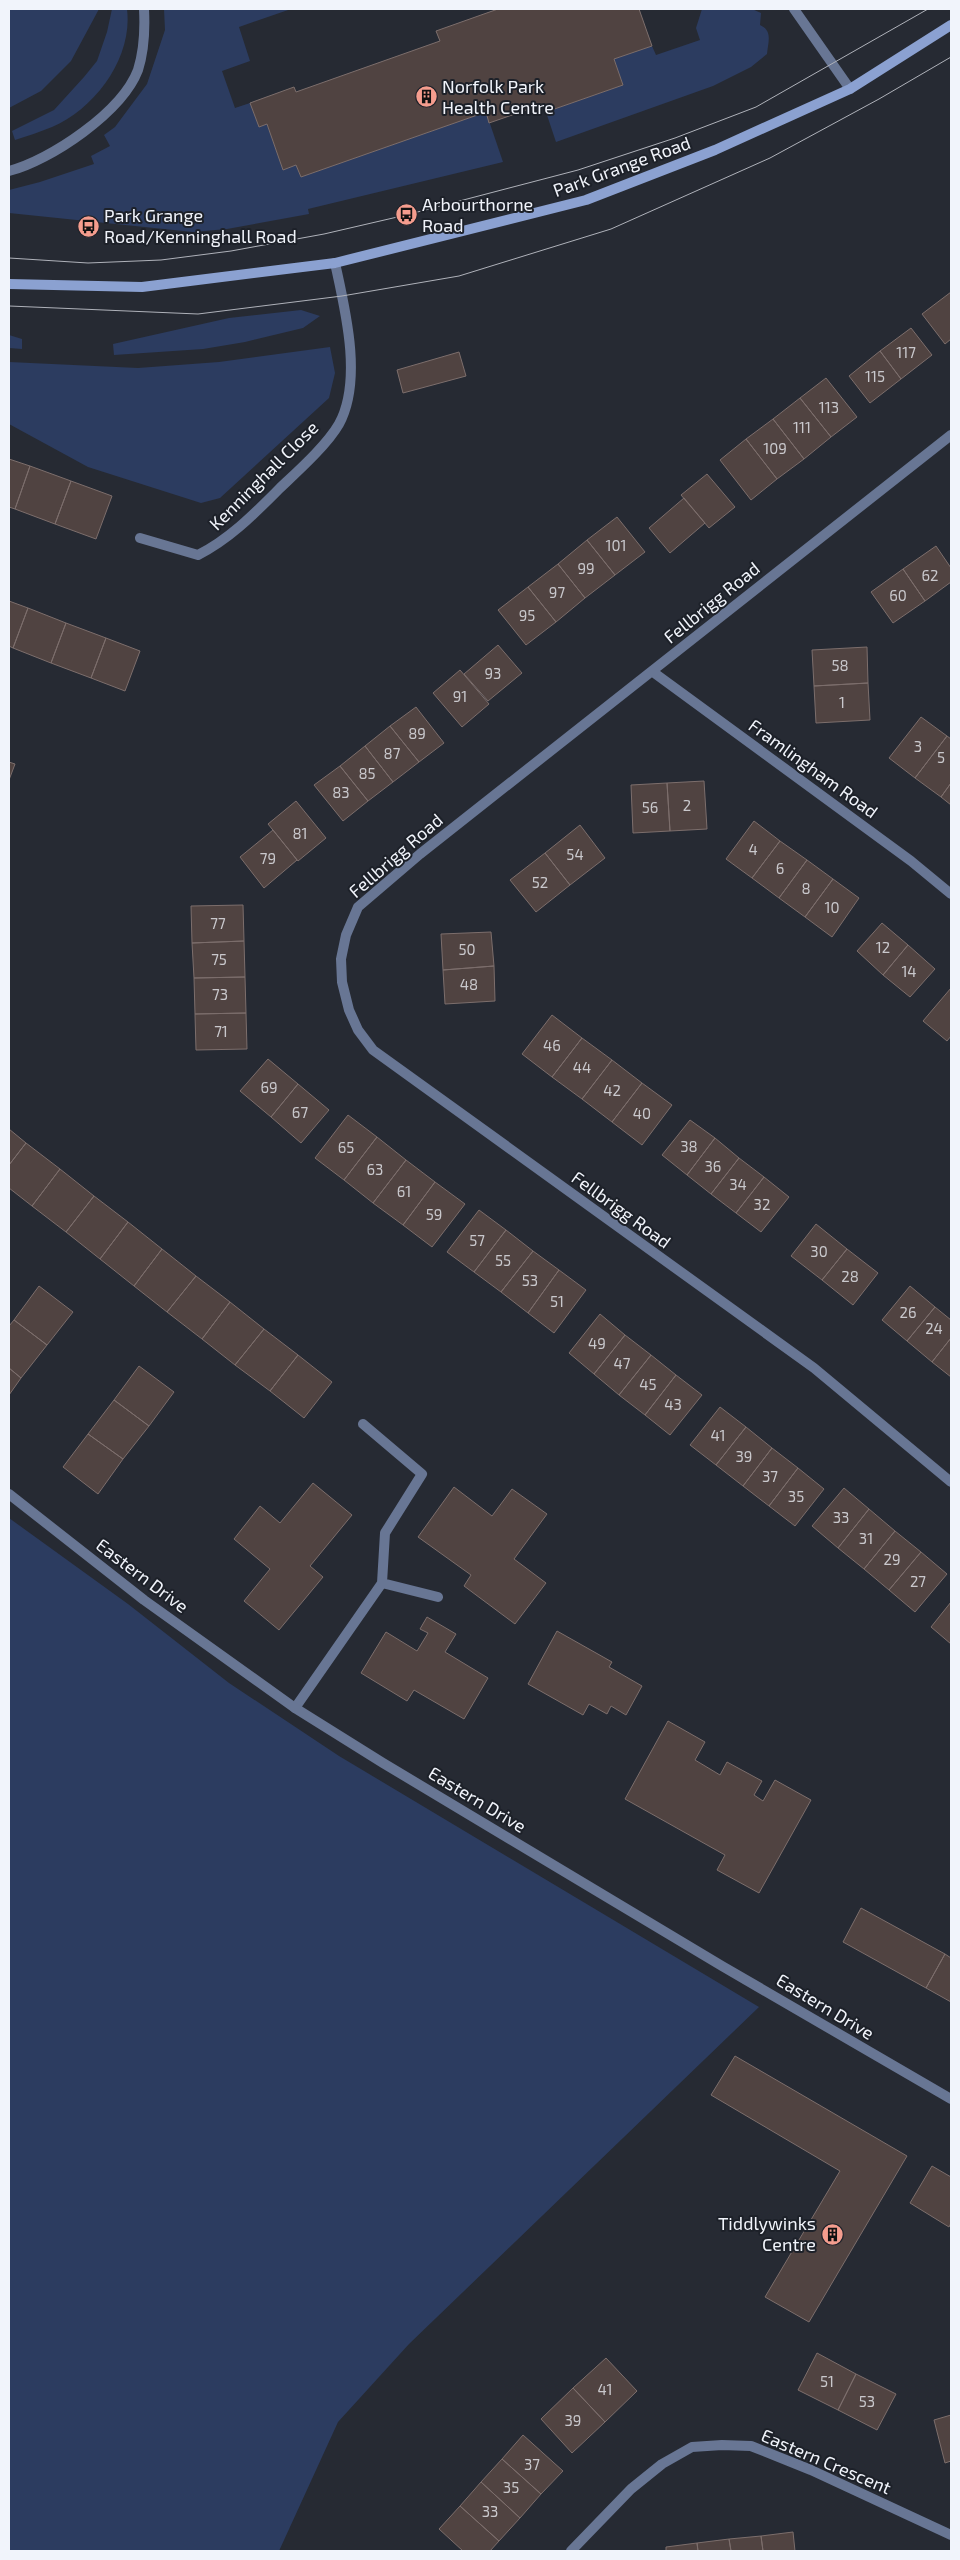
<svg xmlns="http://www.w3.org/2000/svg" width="960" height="2560" viewBox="0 0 960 2560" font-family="'Exo 2',sans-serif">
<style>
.green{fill:#2c3c60}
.building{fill:#504341;stroke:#7c6e6c}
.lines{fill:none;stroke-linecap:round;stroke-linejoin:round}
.lane{stroke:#687694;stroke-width:10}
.street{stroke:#687694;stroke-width:10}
.secondary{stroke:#8ba1d1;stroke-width:10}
.tram{stroke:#afb2ba;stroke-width:1}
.labels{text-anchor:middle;stroke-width:4;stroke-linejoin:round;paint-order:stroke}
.number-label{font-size:15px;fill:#c9c8cc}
.poi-label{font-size:18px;fill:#f1f4fb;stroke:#1d2129;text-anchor:start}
.street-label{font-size:18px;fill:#f1f4fb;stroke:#1d2129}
</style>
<rect width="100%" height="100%" fill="#262a33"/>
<!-- green -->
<path class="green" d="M9,9H99L71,61L41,91L9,108Z
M112,9H127C133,57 96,108 52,127C40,132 27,136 15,140L12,131L54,110L84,77L97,61L107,32Z
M164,9H291L239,27L250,61L222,71L235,108L250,103L259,127L267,124L283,170L296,165L301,177L486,112L503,162L308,209L309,214L227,229L193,232L9,213V190L40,182L94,164L91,156L110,146L104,135L115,127L147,84L165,30Z
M702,9H752L761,13L760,25C773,31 768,42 767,54L751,67L713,86L556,142L546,112L623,85L614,59L652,46L656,55L700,40L696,28Z
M301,310L320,316L303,328L245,342L203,349L114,355L113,344L229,318Z
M9,335L22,339V349L9,348Z
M330,347L335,373L329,398L220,498L201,503L88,467L9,424V362L138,368L219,362Z
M9,1518L128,1604L229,1683L339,1756L759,2007L409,2344L338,2422L279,2551H9Z"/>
<!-- building -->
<path class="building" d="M498,9H639L652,46L614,59L623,85L546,112L544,104L489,123L486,112L301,177L296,165L283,170L267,124L259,127L250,103L294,87L296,92L440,41L436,31Z
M951,292V339L945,344L922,314Z
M911,328L932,355L901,379L880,351Z
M880,351L901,379L870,403L849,376Z
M459,352L466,376L403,393L397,370Z
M826,378L857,417L831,437L800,398Z
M800,398L831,437L804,459L773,419Z
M773,419L804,459L777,479L746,439Z
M746,439L777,479L751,500L720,460Z
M9,459L30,466L15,509L9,507Z
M30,466L71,481L55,524L15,509Z
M707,474L735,507L709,528L681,495Z
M71,481L112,496L96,539L55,524Z
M684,498L705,523L670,553L649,528Z
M617,517L645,552L615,575L587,540Z
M587,540L615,575L585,598L558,564Z
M936,546L951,568V582L925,601L903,569Z
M558,564L585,598L556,622L528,587Z
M903,569L925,601L893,623L871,592Z
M528,587L556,622L526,645L498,610Z
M9,601L28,608L13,648L9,646Z
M28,608L66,623L51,663L13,648Z
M66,623L106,638L91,678L51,663Z
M106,638L140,651L125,691L91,678Z
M498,645L522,673L488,701L464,674Z
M867,647L868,683L814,686L812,650Z
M460,670L489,704L462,727L433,693Z
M868,683L870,720L816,723L814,686Z
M416,707L444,743L419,762L390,726Z
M921,717L947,736L915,778L889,758Z
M390,726L419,762L393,782L365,746Z
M947,736L951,739V783L941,797L915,778Z
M365,746L393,782L368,801L340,766Z
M9,762L15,764L9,780Z
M340,766L368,801L343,821L314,785Z
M704,781L707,829L670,831L667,783Z
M667,783L670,831L633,833L631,785Z
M951,783V805L941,797Z
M296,801L326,838L298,861L268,824Z
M754,821L780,841L752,878L726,859Z
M580,825L605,858L570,885L545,853Z
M273,830L297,860L264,888L240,857Z
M780,841L807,860L779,898L752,878Z
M545,853L570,885L536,912L510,880Z
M807,860L833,879L805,917L779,898Z
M833,879L859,898L832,937L805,917Z
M243,905L244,941L192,943L191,906Z
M882,923L908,945L883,975L857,951Z
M491,932L494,966L443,970L441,934Z
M244,941L245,977L194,978L192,943Z
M908,945L935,969L910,997L883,975Z
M494,966L495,1001L445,1004L443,970Z
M245,977L246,1013L195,1014L194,978Z
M951,988V1036L947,1041L923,1021Z
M246,1013L247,1049L196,1050L195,1014Z
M552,1015L582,1038L552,1077L522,1054Z
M582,1038L612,1060L582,1099L552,1077Z
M268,1059L298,1084L271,1117L240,1091Z
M612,1060L642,1083L612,1122L582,1099Z
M642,1083L672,1105L642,1145L612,1122Z
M298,1084L329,1110L301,1143L271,1117Z
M348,1115L377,1137L344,1180L315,1158Z
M690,1120L715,1138L687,1175L662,1155Z
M9,1129L26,1143L9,1165Z
M377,1137L406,1160L373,1203L344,1180Z
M715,1138L739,1158L711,1194L687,1175Z
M26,1143L60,1169L32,1206L9,1188V1165Z
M739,1158L764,1177L736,1213L711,1194Z
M406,1160L435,1182L403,1225L373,1203Z
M60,1169L94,1196L66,1232L32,1206Z
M764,1177L789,1197L761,1232L736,1213Z
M435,1182L465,1204L432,1247L403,1225Z
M94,1196L128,1222L100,1259L66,1232Z
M479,1210L506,1230L474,1272L447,1252Z
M128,1222L162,1249L134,1286L100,1259Z
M816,1224L847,1249L822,1280L791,1256Z
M506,1230L533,1251L501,1292L474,1272Z
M162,1249L196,1276L167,1312L134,1286Z
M847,1249L878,1273L853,1305L822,1280Z
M533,1251L559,1270L528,1313L501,1292Z
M559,1270L586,1290L554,1333L528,1313Z
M196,1276L230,1302L202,1339L167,1312Z
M39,1286L73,1312L47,1345L14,1320Z
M910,1286L935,1307L907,1341L882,1320Z
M230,1302L264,1329L235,1365L202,1339Z
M935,1307L951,1320V1338L932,1362L907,1341Z
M600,1314L625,1335L594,1374L569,1353Z
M14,1320L47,1345L21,1378L9,1368V1326Z
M264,1329L298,1355L270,1391L235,1365Z
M625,1335L651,1355L619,1395L594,1374Z
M951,1338V1377L932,1362Z
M298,1355L332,1382L304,1418L270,1391Z
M651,1355L676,1375L645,1415L619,1395Z
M139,1366L174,1392L149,1426L114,1400Z
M9,1368L21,1378L9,1395Z
M676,1375L702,1395L670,1435L645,1415Z
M114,1400L149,1426L123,1459L88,1434Z
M720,1407L746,1427L716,1465L690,1445Z
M746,1427L772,1448L743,1486L716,1465Z
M88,1434L123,1459L98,1494L63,1467Z
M772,1448L798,1468L769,1506L743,1486Z
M798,1468L824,1489L795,1526L769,1506Z
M313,1483L352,1515L310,1566L323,1577L279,1630L244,1601L270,1569L234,1539L260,1506L280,1523Z
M454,1487L492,1516L512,1489L547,1514L514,1559L546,1583L515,1624L464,1586L471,1575L418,1537Z
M844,1488L869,1509L838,1548L812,1526Z
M869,1509L895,1531L864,1569L838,1548Z
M895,1531L921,1552L889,1590L864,1569Z
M921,1552L947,1574L915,1612L889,1590Z
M951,1602V1644L931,1627Z
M427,1617L456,1634L445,1652L488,1678L464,1719L414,1690L407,1701L361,1673L386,1632L417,1651L428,1633L420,1629Z
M557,1631L612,1662L609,1667L642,1686L626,1715L611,1706L607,1714L589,1704L583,1715L528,1684Z
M668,1721L705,1742L695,1760L720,1775L727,1762L762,1781L754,1795L763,1801L775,1780L811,1800L759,1893L717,1870L725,1855L625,1799Z
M861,1908L945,1954L926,1988L843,1942Z
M945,1954L951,1958V2002L926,1988Z
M735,2056L907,2156L809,2322L765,2297L840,2171L711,2095Z
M932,2166L951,2177V2223L949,2227L910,2203Z
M817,2353L856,2374L838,2410L798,2390Z
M606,2358L637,2391L605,2422L573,2388Z
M856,2374L896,2394L877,2430L838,2410Z
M573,2388L605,2422L572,2453L541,2419Z
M951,2415V2461L945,2463L934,2420Z
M523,2435L563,2471L541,2494L502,2459Z
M502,2459L541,2494L520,2518L481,2482Z
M481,2482L520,2518L499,2541L460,2506Z
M460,2506L499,2541L490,2551H463L439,2529Z
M793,2532L795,2551H763L761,2536Z
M761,2536L763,2551H731L729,2539Z
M729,2539L731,2551H698L697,2543Z
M697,2543L698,2551H666V2547Z"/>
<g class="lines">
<!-- lane -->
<path class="lane" d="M382,1583L438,1597
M295,1708L382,1583L385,1533L422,1474L363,1424"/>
<!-- street -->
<path class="street" d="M794,9L850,89
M9,171C51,160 122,112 138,70C144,51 145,28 144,9
M951,435L420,854L358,907L346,935L341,959L342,982L349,1010L358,1030L373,1050L814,1368L951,1482
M140,538L198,555C230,539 255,513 280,488C298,471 327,445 339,424C363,380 345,309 335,263
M653,672L911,861L951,894
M9,1494L144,1600L295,1708L383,1763L722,1966L951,2099
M571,2551L631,2489L662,2464L692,2447L722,2445L751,2446L811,2470L951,2535"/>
<!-- secondary -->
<path class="secondary" d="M9,284L142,287L335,263L586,200L715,150L850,89L951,25"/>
<!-- tram -->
<path class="tram" d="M9,258L88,263L161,260L231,251L324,234L406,215L578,170L675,138L756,107L928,9
M9,306L198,314L342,296L459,276L611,229L770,158L879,99L951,57"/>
</g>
<!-- icons -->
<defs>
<symbol id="building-disc" viewBox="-11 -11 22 22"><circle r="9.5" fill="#f59d8e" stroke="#1d2129"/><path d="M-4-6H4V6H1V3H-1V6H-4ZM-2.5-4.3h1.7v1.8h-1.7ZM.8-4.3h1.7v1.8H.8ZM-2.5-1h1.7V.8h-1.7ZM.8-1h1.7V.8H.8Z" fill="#111"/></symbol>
<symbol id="bus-disc" viewBox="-11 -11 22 22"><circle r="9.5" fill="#f59d8e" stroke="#1d2129"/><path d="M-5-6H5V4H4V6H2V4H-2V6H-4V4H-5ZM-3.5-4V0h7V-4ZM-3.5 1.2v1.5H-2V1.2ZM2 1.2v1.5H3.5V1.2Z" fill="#111"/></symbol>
</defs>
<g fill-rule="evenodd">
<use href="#building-disc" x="414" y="84" width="25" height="25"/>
<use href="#bus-disc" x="394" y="202" width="25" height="25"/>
<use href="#bus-disc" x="76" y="214" width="25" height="25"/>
<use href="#building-disc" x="820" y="2222" width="25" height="25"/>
</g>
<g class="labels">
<!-- number labels -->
<g class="number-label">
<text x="906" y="358">117</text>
<text x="875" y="382">115</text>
<text x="829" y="413">113</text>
<text x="802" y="433">111</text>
<text x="775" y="454">109</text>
<text x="616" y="551">101</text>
<text x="586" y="574">99</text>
<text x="930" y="581">62</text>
<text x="557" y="598">97</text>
<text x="898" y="601">60</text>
<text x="527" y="621">95</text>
<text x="840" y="671">58</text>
<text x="493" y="679">93</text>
<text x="460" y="702">91</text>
<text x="842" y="708">1</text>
<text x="417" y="739">89</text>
<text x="918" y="752">3</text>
<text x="392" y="759">87</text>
<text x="941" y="763">5</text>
<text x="367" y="779">85</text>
<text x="341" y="798">83</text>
<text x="687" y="811">2</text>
<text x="650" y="813">56</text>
<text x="300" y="839">81</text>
<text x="753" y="855">4</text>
<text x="575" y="860">54</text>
<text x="268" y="864">79</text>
<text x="780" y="874">6</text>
<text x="540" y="888">52</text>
<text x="806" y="894">8</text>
<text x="832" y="913">10</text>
<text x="218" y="929">77</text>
<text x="883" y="953">12</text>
<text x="467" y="955">50</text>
<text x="219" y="965">75</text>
<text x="909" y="977">14</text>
<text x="469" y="990">48</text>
<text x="220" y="1000">73</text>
<text x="221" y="1037">71</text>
<text x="552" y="1051">46</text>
<text x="582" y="1073">44</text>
<text x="269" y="1093">69</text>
<text x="612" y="1096">42</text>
<text x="300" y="1118">67</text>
<text x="642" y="1119">40</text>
<text x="689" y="1152">38</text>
<text x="346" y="1153">65</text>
<text x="713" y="1172">36</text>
<text x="375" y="1175">63</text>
<text x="738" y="1190">34</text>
<text x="404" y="1197">61</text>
<text x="762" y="1210">32</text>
<text x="434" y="1220">59</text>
<text x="477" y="1246">57</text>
<text x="819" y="1257">30</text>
<text x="503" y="1266">55</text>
<text x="850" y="1282">28</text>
<text x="530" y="1286">53</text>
<text x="557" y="1307">51</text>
<text x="908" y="1318">26</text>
<text x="934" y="1334">24</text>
<text x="597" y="1349">49</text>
<text x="622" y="1369">47</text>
<text x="648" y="1390">45</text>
<text x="673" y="1410">43</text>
<text x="718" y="1441">41</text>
<text x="744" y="1462">39</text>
<text x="770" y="1482">37</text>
<text x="796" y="1502">35</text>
<text x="841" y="1523">33</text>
<text x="866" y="1544">31</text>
<text x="892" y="1565">29</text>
<text x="918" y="1587">27</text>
<text x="827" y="2387">51</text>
<text x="605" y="2395">41</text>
<text x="867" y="2407">53</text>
<text x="573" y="2426">39</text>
<text x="532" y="2470">37</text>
<text x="511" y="2493">35</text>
<text x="490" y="2517">33</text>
</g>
<!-- poi labels -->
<g class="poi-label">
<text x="442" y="93">Norfolk Park<tspan x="442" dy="21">Health Centre</tspan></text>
<text x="422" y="211">Arbourthorne<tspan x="422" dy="21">Road</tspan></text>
<text x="104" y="222">Park Grange<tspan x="104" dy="21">Road/Kenninghall Road</tspan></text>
<text x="816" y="2230" text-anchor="end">Tiddlywinks<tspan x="816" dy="21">Centre</tspan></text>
</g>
<!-- street labels -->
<g class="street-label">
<text transform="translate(622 167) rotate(-20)" y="6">Park Grange Road</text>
<text transform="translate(264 476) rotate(-45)" y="6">Kenninghall Close</text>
<text transform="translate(712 603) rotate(-39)" y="6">Fellbrigg Road</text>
<text transform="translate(813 769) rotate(36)" y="6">Framlingham Road</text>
<text transform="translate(396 856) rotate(-41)" y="6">Fellbrigg Road</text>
<text transform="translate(621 1210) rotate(36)" y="6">Fellbrigg Road</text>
<text transform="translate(142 1576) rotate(37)" y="6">Eastern Drive</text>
<text transform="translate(477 1800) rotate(31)" y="6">Eastern Drive</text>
<text transform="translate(825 2007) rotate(31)" y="6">Eastern Drive</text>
<text transform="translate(826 2462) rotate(23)" y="6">Eastern Crescent</text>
</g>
</g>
<!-- border -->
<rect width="960" height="2560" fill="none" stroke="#f1f4fb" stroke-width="20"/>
</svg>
